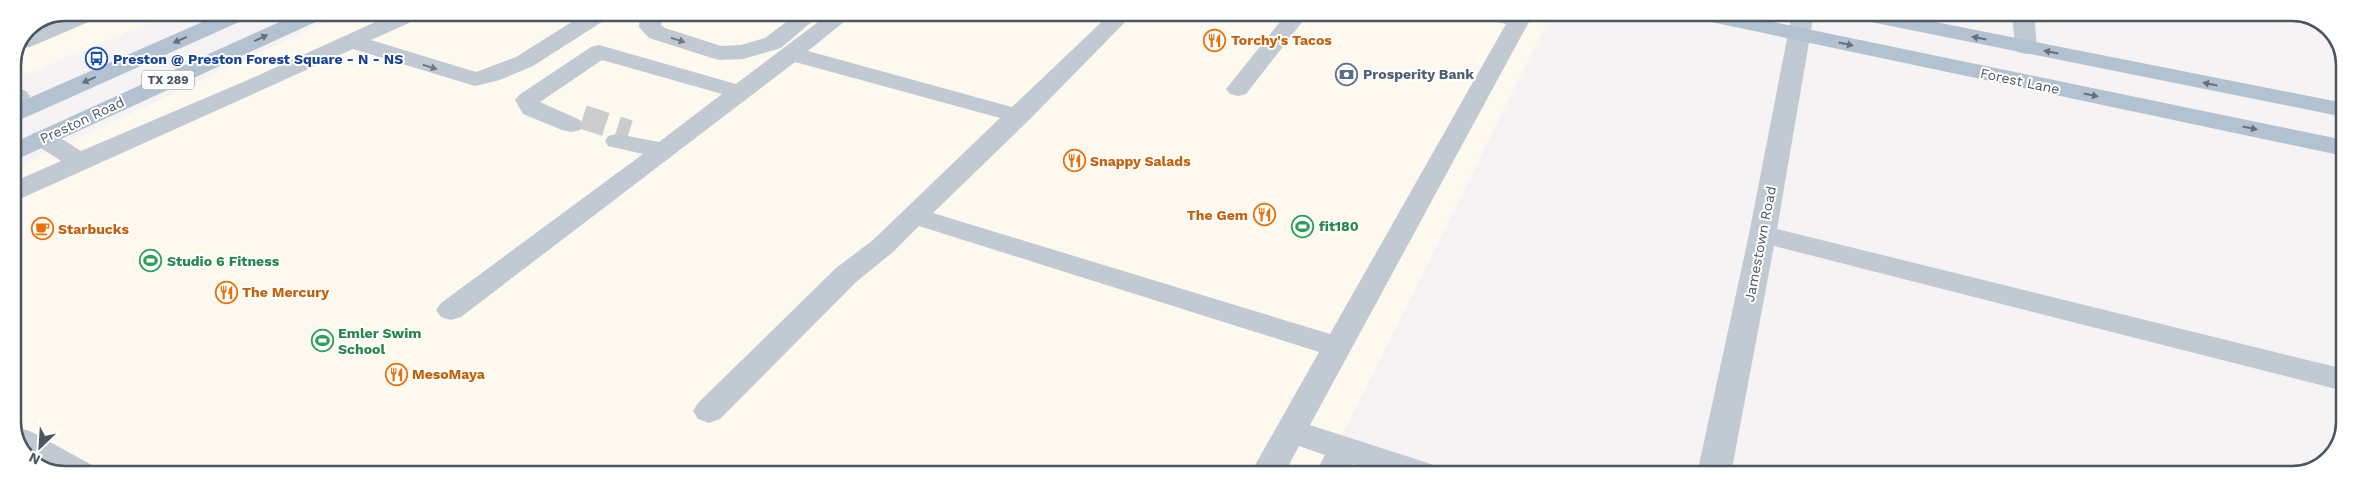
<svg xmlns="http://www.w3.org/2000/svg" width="2357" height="487" viewBox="0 0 2357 487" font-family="'Work Sans',sans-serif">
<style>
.commercial{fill:#fdf9ef}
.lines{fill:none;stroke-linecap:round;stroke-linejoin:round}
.minor-tunnel{stroke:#caccce;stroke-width:24;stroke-dasharray:24 12;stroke-linecap:butt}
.minor{fill:#c1cad2;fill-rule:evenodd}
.major{fill:#b3c2d1;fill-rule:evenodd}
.oneway{fill:#64717d}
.oneway2{fill:#6e7983}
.labels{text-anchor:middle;stroke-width:4;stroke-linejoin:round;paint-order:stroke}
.shield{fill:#fff;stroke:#808990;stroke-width:1}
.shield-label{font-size:12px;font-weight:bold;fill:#4a5661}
.food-label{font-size:14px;font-weight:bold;fill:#c56008;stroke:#fff;text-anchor:start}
.transit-label{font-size:14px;font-weight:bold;fill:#164399;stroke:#fff;text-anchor:start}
.service-label{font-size:14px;font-weight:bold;fill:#4e5e75;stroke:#fff;text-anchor:start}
.street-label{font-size:14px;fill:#4a5661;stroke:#fff}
.leisure-label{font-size:14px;font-weight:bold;fill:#27864d;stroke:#fff;text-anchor:start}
.rim{fill:none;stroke:#4a5661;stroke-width:2.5}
</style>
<rect width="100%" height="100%" fill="#f5f3f3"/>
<!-- commercial -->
<path class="commercial" d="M66,13H172L13,80V65L28,28Z
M344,13H1552L1323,474H56L28,459L13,428V169Z"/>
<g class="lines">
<!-- minor-tunnel -->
<path class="minor-tunnel" d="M583,117L629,132"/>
<!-- minor -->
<path class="minor" d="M73,13H101L98,18L30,47L20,48L27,32Z
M395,13H423L420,18L371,40L476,72L516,57L586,13H611L608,18L533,66L500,80L475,86L353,49L22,198L13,200V182L61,161L33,143L30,138L33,133C51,128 66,142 81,151L250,79Z
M644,13H670L662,21L661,25L665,28L721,46L741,45L765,38L798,13H822L781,48L743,59L720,60L712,58L649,38L639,27L640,18Z
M830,13H855L808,51L1012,107L1111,13H1134L1028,121L933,213L1330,334L1506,24L1479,18L1476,13H1517L1527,15L1530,20L1310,425L1434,465L1439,474H1383L1353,464L1349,474H1315L1325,455L1299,446L1284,474H1250L1319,352L919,226L893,252L856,282L720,419L709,423L698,419L693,411L698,403L836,268L873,240L1000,118L795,62L461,317L451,320L441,317L436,310L441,303L643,154L608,146L605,141L608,136L617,134L659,142L722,94L602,60L540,102L580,120L583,125L580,130L571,132L562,130L523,114L515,100L519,95L591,47L599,45L736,84Z
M1287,13H1309L1246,94L1238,96L1230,94L1226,89L1230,84Z
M1792,13H1814L1777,229L2344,369V391L1774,246L1731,474H1697L1749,234Z
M2012,13H2034L2037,47L2034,52L2026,54L2018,52L2015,47Z
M13,86L26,91L30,96L21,110L13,112Z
M19,428L30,431L92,465L96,474H56L28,459L14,429Z"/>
<!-- major -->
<path class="major" d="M223,13H251L248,18L22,119L13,121V105Z
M299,13H327L324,18L22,157L13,159V143Z
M1686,13H1729L2344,140V156L1697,19L1689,18Z
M1845,13H1890L2344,103V117L1856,19L1848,18Z"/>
</g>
<!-- one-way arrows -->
<defs><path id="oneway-solid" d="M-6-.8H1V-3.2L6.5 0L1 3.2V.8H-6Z" transform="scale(1.25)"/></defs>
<g class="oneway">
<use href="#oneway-solid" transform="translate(261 38) rotate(-25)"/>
<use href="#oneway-solid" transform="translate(1979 38) rotate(-169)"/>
<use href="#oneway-solid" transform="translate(180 40) rotate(156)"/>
<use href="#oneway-solid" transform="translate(1846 44) rotate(12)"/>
<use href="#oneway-solid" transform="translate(2051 52) rotate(-169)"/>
<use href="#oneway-solid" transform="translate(89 80) rotate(156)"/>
<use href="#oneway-solid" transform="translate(2210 84) rotate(-169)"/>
<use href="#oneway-solid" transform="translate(2091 95) rotate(12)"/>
<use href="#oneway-solid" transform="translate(2250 128) rotate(12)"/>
</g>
<g class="oneway2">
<use href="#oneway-solid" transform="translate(678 40) rotate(18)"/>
<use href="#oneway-solid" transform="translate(430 67) rotate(18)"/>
</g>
<!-- icons -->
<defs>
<symbol id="restaurant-ring" viewBox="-11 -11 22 22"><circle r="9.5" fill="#fff" stroke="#e8710a" stroke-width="1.5"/><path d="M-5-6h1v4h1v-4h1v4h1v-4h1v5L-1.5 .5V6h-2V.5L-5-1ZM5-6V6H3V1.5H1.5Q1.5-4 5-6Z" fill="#e8710a"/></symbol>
<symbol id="bus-ring" viewBox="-11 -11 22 22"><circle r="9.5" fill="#fff" stroke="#1a4fb4" stroke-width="1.5"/><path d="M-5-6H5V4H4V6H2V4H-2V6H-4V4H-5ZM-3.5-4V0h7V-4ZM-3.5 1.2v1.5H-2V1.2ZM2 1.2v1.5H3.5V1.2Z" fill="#1a4fb4"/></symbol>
<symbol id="bank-ring" viewBox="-11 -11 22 22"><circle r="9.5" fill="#fff" stroke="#5c6f8a" stroke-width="1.5"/><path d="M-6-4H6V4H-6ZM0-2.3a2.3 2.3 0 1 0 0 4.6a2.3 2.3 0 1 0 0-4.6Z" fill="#5c6f8a"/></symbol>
<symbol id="stadium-ring" viewBox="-11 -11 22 22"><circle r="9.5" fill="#fff" stroke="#2e9e5b" stroke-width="1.5"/><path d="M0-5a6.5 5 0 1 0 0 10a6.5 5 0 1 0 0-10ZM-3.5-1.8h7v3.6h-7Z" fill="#2e9e5b"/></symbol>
<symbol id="cafe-ring" viewBox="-11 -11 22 22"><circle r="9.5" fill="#fff" stroke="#e8710a" stroke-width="1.5"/><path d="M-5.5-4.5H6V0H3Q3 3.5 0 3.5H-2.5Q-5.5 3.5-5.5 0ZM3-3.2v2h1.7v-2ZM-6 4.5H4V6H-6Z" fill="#e8710a"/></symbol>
</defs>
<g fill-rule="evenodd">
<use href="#restaurant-ring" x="1202" y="28" width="25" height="25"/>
<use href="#bus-ring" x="84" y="46" width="25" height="25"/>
<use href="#bank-ring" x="1334" y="62" width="25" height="25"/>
<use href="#restaurant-ring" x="1062" y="148" width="25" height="25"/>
<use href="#restaurant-ring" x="1252" y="202" width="25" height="25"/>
<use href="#stadium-ring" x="1290" y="214" width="25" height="25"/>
<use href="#cafe-ring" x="30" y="216" width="25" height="25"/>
<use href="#stadium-ring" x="138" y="248" width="25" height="25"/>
<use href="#restaurant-ring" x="214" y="280" width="25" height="25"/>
<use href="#stadium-ring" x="310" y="328" width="25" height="25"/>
<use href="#restaurant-ring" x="384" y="362" width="25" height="25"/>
</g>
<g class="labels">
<!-- shield labels -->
<rect class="shield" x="142" y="70.5" width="52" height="19" rx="4"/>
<g class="shield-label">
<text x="168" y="84">TX 289</text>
</g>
<!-- food labels -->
<g class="food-label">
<text x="1231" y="45">Torchy's Tacos</text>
<text x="1090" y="166">Snappy Salads</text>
<text x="1248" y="220" text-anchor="end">The Gem</text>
<text x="58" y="234">Starbucks</text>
<text x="242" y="297">The Mercury</text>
<text x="412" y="379">MesoMaya</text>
</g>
<!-- transit labels -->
<g class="transit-label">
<text x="113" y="64">Preston @ Preston Forest Square - N - NS</text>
</g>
<!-- service labels -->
<g class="service-label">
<text x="1363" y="79">Prosperity Bank</text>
</g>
<!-- street labels -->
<g class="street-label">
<text transform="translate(2020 81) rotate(12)" y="5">Forest Lane</text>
<text transform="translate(82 120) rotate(-25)" y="5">Preston Road</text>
<text transform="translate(1760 244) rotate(-79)" y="5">Jamestown Road</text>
</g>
<!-- leisure labels -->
<g class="leisure-label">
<text x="1319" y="231">fit180</text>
<text x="167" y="266">Studio 6 Fitness</text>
<text x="338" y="338">Emler Swim<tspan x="338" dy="16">School</tspan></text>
</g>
</g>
<!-- crop -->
<path d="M0 0H2357V487H0ZM65 21H2292A44 44 0 0 1 2336 65V422A44 44 0 0 1 2292 466H65A44 44 0 0 1 21 422V65A44 44 0 0 1 65 21Z" fill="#fff" fill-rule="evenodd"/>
<path class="rim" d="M65 21H2292A44 44 0 0 1 2336 65V422A44 44 0 0 1 2292 466H65A44 44 0 0 1 21 422V65A44 44 0 0 1 65 21Z"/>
<!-- north arrow -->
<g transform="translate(40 447) rotate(205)" stroke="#ffffff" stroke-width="4" paint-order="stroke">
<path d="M0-4L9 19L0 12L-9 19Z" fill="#4a5661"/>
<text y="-8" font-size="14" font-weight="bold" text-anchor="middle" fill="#4a5661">N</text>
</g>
</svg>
